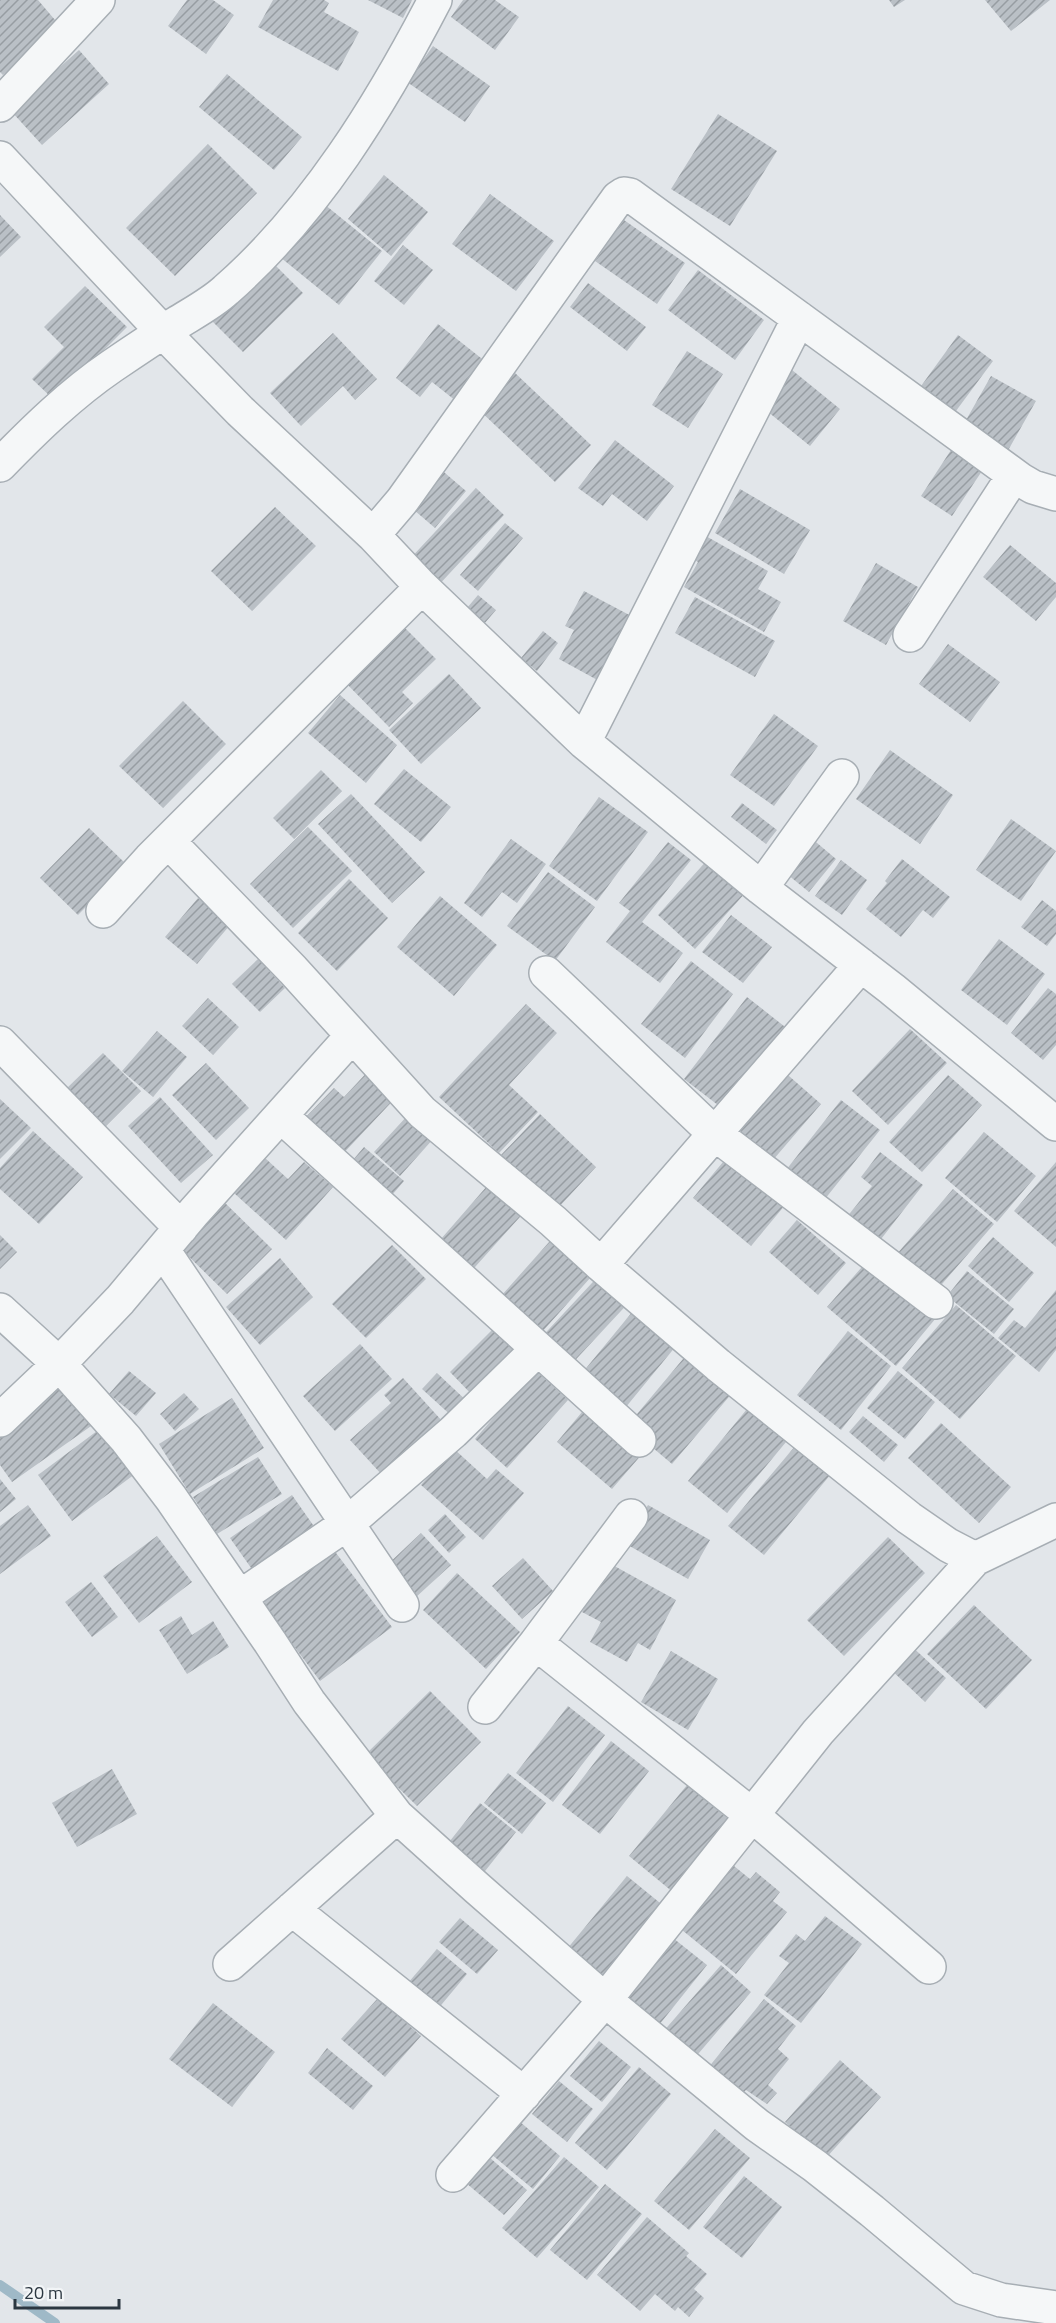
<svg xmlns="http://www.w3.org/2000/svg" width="1056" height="2323" viewBox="0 0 1056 2323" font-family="'Titillium Web',sans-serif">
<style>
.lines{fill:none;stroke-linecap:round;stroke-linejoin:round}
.stream{stroke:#9fb9c7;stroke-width:10}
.building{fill:url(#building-hatch)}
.minor-casing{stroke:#a7aeb4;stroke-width:36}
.minor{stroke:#f5f7f8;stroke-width:33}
</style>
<defs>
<pattern id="building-hatch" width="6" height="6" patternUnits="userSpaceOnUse" patternTransform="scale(1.5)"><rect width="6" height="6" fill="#bac0c6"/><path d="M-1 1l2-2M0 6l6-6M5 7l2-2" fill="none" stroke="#979da2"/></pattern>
</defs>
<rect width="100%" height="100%" fill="#e2e6ea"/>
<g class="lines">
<!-- stream -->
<path class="stream" d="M0,2285L55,2323"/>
</g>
<!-- building -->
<path class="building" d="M0,0H38L61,27L3,75L0,72Z
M187,0H213L234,15L206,54L168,26Z
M273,0H324L329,3L324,12L359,32L338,71L258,27Z
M368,0H412L403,18Z
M463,0H495L519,17L495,50L451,17Z
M889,0H905L894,7Z
M985,0H1050L1011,31Z
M433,46L490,86L465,122L407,82Z
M79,50L109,84L42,145L11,111Z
M227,74L302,137L274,170L199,107Z
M718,114L777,151L730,226L671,189Z
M208,144L257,193L175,276L126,228Z
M384,175L428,212L391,256L348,219Z
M490,194L554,241L516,291L452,244Z
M324,204L382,251L339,305L280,257Z
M0,215L21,237L0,257Z
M624,220L685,263L657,304L595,261Z
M403,245L433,270L404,305L374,281Z
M272,262L303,293L243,352L212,321Z
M698,270L764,320L735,360L668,310Z
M588,283L646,327L627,351L570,307Z
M85,286L127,327L54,400L32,379L64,347L44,327Z
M438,324L486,362L456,401L432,382L420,397L396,378Z
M333,333L377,379L355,400L343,386L301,426L270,393Z
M958,335L993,361L950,419L916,393Z
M687,351L723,374L688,428L652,405Z
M792,370L840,409L810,446L762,407Z
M514,372L591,445L555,482L478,409Z
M991,376L1036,401L1006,454L961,429Z
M615,440L674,486L647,521L612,494L603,506L578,488Z
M951,450L982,471L952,516L921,496Z
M438,467L466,491L435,528L407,504Z
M476,488L504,515L435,589L407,562Z
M740,489L810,530L784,574L715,533Z
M275,507L316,546L252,611L211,571Z
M505,523L523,538L478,591L460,575Z
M704,535L768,571L758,589L781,602L764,632L684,587L698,562L691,558Z
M1010,545L1056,583V597L1036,621L983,577Z
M876,563L918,587L886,645L843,621Z
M584,591L635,618L601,682L559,659L574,630L565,626Z
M478,595L496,610L478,631L461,615Z
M695,597L775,641L755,677L675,633Z
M401,624L436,659L402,692L413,703L389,727L343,680Z
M543,631L558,643L537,671L521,658Z
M948,644L1000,682L970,722L919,684Z
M449,674L481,708L421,764L389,730Z
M340,695L397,745L366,783L308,733Z
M183,701L226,744L163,808L119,766Z
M774,714L818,746L774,806L730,775Z
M890,750L953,795L920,844L856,799Z
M404,769L451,807L421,842L374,804Z
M321,770L342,791L294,839L273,818Z
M351,794L425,872L392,903L318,824Z
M599,797L648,832L597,901L549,866Z
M742,803L777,830L766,844L731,817Z
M1011,819L1056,851L1021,901L976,870Z
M308,827L352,871L293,928L250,884Z
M89,828L127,865L78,915L40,878Z
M810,837L836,859L809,892L782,870Z
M511,839L546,864L517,903L502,892L482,917L464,903Z
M668,842L691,860L642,922L683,953L660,983L606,942L630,911L619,903Z
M709,858L747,891L695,949L658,915Z
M902,859L950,897L933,918L923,910L901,937L866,909L887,883L885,881Z
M841,860L867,880L842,915L815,896Z
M548,872L595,907L555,961L507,926Z
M349,879L388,918L337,971L298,933Z
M440,896L497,945L454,996L397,947Z
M198,898L230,925L197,964L165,937Z
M1042,900L1056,911V934L1047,946L1021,927Z
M731,915L772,947L743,983L702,952Z
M999,939L1045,974L1007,1025L961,990Z
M258,959L285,988L260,1012L232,984Z
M691,961L733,994L685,1058L641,1024Z
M1048,988L1056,994V1045L1043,1060L1011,1033Z
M747,997L789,1030L727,1112L684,1079Z
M208,998L239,1027L213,1055L182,1026Z
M526,1004L557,1033L509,1085L538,1112L499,1153L439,1097Z
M910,1029L947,1063L888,1125L852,1091Z
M157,1031L187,1057L153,1097L122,1071Z
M103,1053L141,1091L103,1129L65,1090Z
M206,1063L249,1108L216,1140L172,1095Z
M373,1066L401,1092L340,1157L302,1121L334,1088L344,1097Z
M781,1069L821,1104L773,1160L732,1124Z
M948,1075L982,1105L922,1172L889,1142Z
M160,1097L213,1155L181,1183L128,1126Z
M0,1099L31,1128L0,1159Z
M841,1100L880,1130L817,1209L779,1179Z
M540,1114L596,1167L558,1208L501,1155Z
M408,1115L434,1138L400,1176L374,1152Z
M33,1131L83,1177L39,1224L0,1189V1168Z
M984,1132L1036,1176L997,1222L945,1178Z
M364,1147L404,1181L387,1201L347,1167Z
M880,1152L923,1185L878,1243L846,1218L872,1186L861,1177Z
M728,1156L786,1204L751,1246L693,1198Z
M265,1158L288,1179L304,1162L333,1187L286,1240L234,1193Z
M1056,1162V1247L1014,1211Z
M494,1178L528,1208L467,1276L434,1247Z
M953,1189L994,1224L936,1291L896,1255Z
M222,1200L272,1249L227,1294L177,1245Z
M797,1220L846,1263L818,1295L769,1252Z
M558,1232L599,1268L534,1341L493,1305Z
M0,1235L17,1252L0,1269Z
M993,1237L1034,1273L1009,1302L968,1266Z
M392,1245L426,1279L366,1338L332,1304Z
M280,1258L313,1297L260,1345L226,1307Z
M868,1260L936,1318L896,1366L827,1307Z
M605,1269L634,1297L566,1370L536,1343Z
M967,1271L1014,1309L994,1334L947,1296Z
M1056,1290V1350L1039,1372L998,1338L1014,1320L1025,1328Z
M956,1305L1016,1356L960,1419L902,1368Z
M633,1311L676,1346L621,1413L578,1378Z
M497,1325L525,1353L477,1400L450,1372Z
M848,1331L891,1366L841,1430L797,1395Z
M360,1344L392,1379L335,1431L303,1396Z
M693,1347L739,1385L672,1464L627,1426Z
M535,1370L568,1400L507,1468L475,1439Z
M129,1371L156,1393L136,1416L109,1394Z
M898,1371L935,1402L905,1439L867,1408Z
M437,1373L470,1404L455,1419L422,1389Z
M403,1378L443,1422L383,1476L350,1440L391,1403L384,1395Z
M63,1382L94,1424L12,1482L0,1465V1427Z
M184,1393L199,1409L175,1431L160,1414Z
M232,1398L264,1448L190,1494L159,1444Z
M587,1406L643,1453L612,1489L557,1442Z
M747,1409L786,1442L727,1513L688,1481Z
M863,1416L898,1445L884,1462L849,1432Z
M941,1423L1011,1487L979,1523L908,1458Z
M101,1428L135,1474L72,1521L38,1475Z
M796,1445L831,1474L764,1555L728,1526Z
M453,1448L487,1479L496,1469L524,1493L483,1540L421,1485Z
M258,1457L282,1494L217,1534L193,1497Z
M0,1479L16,1499L0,1512Z
M292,1495L318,1532L256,1575L230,1538Z
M28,1505L51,1536L0,1574V1526Z
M648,1505L710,1540L688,1579L626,1544Z
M445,1514L466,1537L449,1553L428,1530Z
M421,1533L451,1565L415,1598L385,1567Z
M157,1536L192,1582L139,1623L103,1576Z
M888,1537L925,1573L844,1656L807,1620Z
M330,1545L392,1627L320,1681L258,1598Z
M523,1558L553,1591L522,1619L492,1586Z
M609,1563L676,1600L650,1650L638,1643L627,1662L590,1642L601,1622L582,1612Z
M457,1573L520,1632L486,1669L423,1610Z
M91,1582L118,1617L92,1637L65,1602Z
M974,1605L1032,1660L986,1709L927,1654Z
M181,1616L192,1635L213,1621L229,1647L187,1674L159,1630Z
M908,1643L946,1678L925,1702L887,1666Z
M671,1651L718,1679L688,1730L641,1702Z
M430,1691L481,1742L417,1806L365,1755Z
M568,1706L605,1735L553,1802L516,1773Z
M611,1741L649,1771L600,1834L562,1805Z
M112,1769L137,1814L77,1847L52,1803Z
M508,1773L546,1803L522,1834L484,1803Z
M687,1785L733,1823L674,1893L629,1856Z
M480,1803L516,1832L478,1880L442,1851Z
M734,1866L750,1879L756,1872L780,1892L773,1901L787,1912L736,1974L682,1930Z
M627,1876L665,1907L605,1980L567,1949Z
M825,1916L862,1944L801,2023L764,1995L789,1963L779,1956L796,1934L805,1941Z
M460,1918L498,1950L477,1974L439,1942Z
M673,1938L707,1965L655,2030L622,2003Z
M437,1949L467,1974L432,2016L402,1990Z
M721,1965L751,1992L693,2060L662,2033Z
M378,1998L421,2036L385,2077L341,2039Z
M764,1999L796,2026L778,2049L789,2059L768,2085L777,2093L767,2104L746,2090L741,2095L708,2068Z
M213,2003L275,2052L232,2107L169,2059Z
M599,2041L631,2067L602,2102L570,2076Z
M327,2048L373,2086L353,2110L308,2073Z
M840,2060L881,2097L826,2158L785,2122Z
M639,2067L671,2094L607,2170L575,2143Z
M559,2081L593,2109L567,2142L532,2114Z
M519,2121L560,2156L533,2189L491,2154Z
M715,2129L750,2158L689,2230L654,2201Z
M489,2157L527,2190L504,2215L466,2183Z
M564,2157L599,2187L537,2258L502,2228Z
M744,2176L782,2207L742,2258L703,2227Z
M605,2184L642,2214L587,2280L550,2250Z
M647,2217L689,2253L686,2256L707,2274L694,2289L704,2298L689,2317L678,2307L675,2311L655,2294L640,2311L597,2275Z"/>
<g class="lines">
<defs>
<path id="minor" d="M0,105L98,0
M0,158L163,332L240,411L373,535L422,587L584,742L761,888L892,989L1056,1124
M0,465C35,429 71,394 112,366C134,351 155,337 177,323C193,313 212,303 226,290C315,212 381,104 435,0
M373,535L402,501L618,198L624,194L630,195L1021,480L1033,487L1056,494
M910,635L1014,475
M584,742L799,318
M168,841L293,970L422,1112L553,1221L601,1265L718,1365L909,1518L948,1545L975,1559L1056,1520
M761,888L842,776
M103,911L150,859L422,587
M546,973L715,1134L936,1302
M0,1043L181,1228
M281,1116L639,1440
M163,1250L402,1605
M601,1265L861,965
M0,1310L59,1364L126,1439L171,1498L270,1642L309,1702L397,1816L477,1888L605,2000L757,2125L815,2166L872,2211L964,2288L1001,2300L1056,2308
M0,1420L59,1364L120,1300L194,1212L352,1036
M631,1516L536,1643L752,1815L929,1967
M240,1597L348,1523L453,1432L538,1349
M485,1707L536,1643
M292,1909L524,2094
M230,1964L397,1816
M453,2175L605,2000L818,1732L975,1559"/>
</defs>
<!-- minor casing -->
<use href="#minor" class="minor-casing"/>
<!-- minor -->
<use href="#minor" class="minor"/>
</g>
<!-- scale -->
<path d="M15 2299v9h104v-9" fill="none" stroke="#2b3741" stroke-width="3"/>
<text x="24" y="2299" font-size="18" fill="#2b3741" stroke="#f2f5f7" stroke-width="4.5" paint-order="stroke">20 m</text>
</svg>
